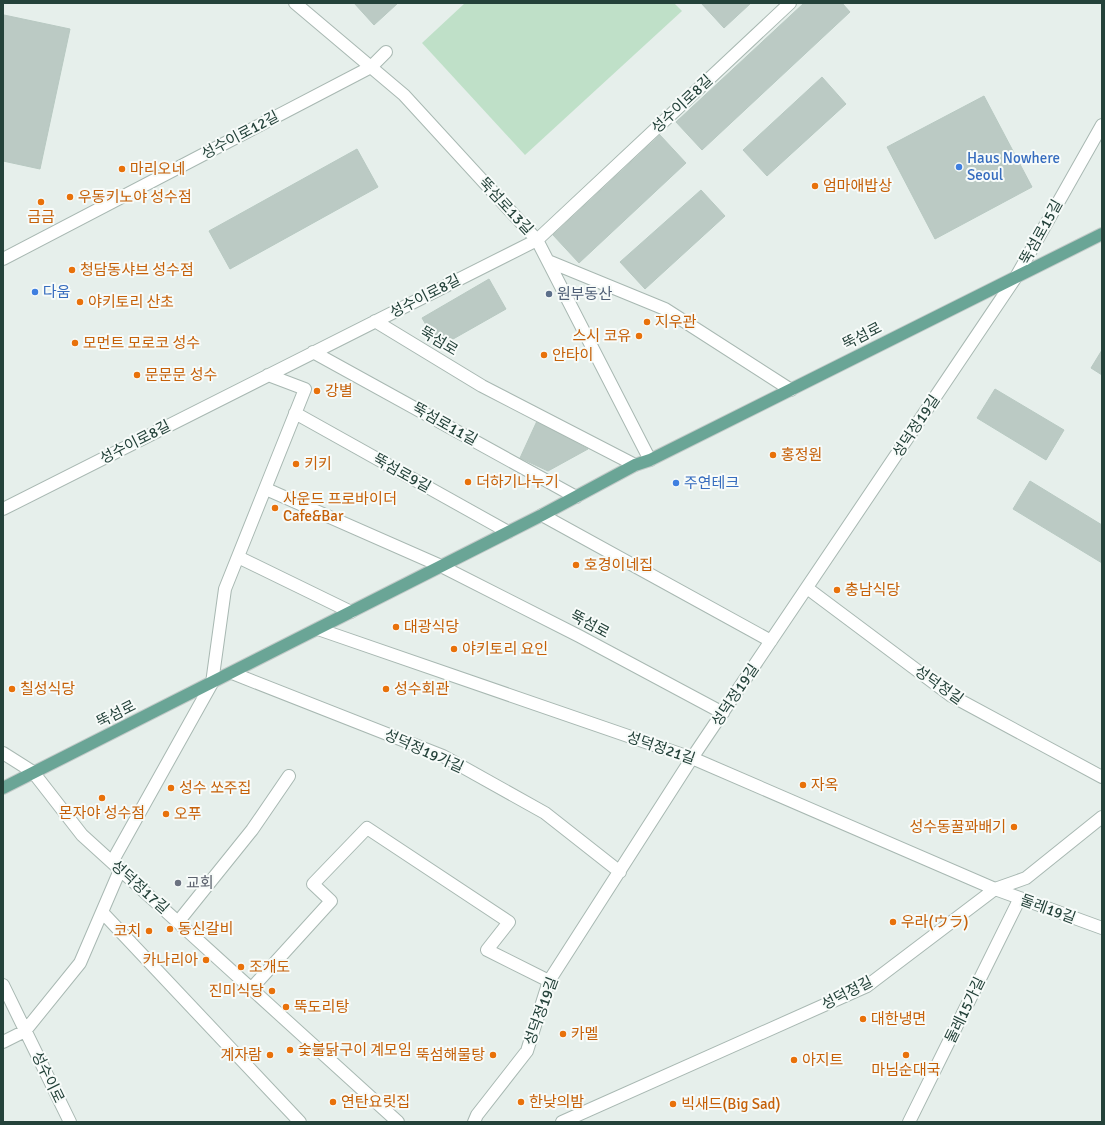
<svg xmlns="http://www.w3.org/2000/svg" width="1105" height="1125" viewBox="0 0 1105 1125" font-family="Signika,'Noto Sans KR','Noto Sans JP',sans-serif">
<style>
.green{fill:#bfe0c8}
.building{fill:#bbcac4;stroke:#b8c9c2}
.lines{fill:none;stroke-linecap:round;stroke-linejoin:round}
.minor-casing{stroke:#a8b8b2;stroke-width:14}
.major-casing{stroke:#c2cac8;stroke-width:14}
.minor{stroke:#fff;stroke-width:12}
.major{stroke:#6aa596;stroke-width:12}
.shop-dot{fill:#3f7fe0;stroke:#f7fbf9;stroke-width:1.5}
.food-dot{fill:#e8710a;stroke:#f7fbf9;stroke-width:1.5}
.service-dot{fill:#5c6f8a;stroke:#f7fbf9;stroke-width:1.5}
.worship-dot{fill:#6b7280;stroke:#f7fbf9;stroke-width:1.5}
.labels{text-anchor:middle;stroke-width:4;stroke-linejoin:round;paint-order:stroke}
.street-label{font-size:15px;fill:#24423a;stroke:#f7fbf9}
.shop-label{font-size:15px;fill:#366cbe;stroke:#f7fbf9;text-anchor:start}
.food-label{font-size:15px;fill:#c56008;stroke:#f7fbf9;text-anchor:start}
.service-label{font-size:15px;fill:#4e5e75;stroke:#f7fbf9;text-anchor:start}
.worship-label{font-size:15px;fill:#5b616d;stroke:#f7fbf9;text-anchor:start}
</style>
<rect width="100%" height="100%" fill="#e6efeb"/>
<!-- green -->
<path class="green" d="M465,3H674L682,11L525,155L422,43Z"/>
<!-- building -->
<path class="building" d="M354,3H398L374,25Z
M701,3H751L724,28Z
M804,3H842L850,12L702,150L676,122Z
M4,15L70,29L40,169L3,161Z
M822,77L846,104L767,176L743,150Z
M984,96L1032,187L935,239L887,147Z
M660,135L686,163L579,263L553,235Z
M357,149L378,187L230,269L209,231Z
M701,190L725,216L645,289L620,262Z
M489,279L506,309L439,347L422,318Z
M1102,350V375L1091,368Z
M995,389L1064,430L1046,460L977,418Z
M537,421L588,449L548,471L520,458Z
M1030,481L1102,525V563L1013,509Z"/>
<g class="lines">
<defs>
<path id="minor" d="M295,3L404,95L537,240L650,460
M3,259L371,67L386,52
M548,261L665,309L791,390
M375,321L482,386L635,465
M313,352L576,497
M295,413L508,532
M266,489L441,566L579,636L723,713
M3,509L537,240L790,3
M542,515L771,641
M238,557L351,612
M807,588L950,695L1102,777
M318,629L692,758L995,889L1102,928
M232,673L443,756L545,813L620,872
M3,753L33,772L82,835L398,1122
M112,862L212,683L225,589L305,389L268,375
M102,912L300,1122
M178,922L252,830L289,776
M3,985L70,1122
M251,989L331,901L313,884L367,828L509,922L487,950L549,981
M3,1042L25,1031L80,963L120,870
M474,1122L477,1115L527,1051L549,981L692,758L1016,277L1102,125
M562,1122L867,986L995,889L1026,878L1102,817
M909,1122L1020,898"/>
<path id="major" d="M3,788L542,515L635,465L650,460L1102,234"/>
</defs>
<!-- minor casing -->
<use href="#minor" class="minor-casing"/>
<!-- major casing -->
<use href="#major" class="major-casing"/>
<!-- minor -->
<use href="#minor" class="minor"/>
<!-- major -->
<use href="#major" class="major"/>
</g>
<!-- markers -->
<g class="shop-dot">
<circle cx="959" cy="167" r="4"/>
<circle cx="35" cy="292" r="4"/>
<circle cx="676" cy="483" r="4"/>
</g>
<g class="food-dot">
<circle cx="122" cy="169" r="4"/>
<circle cx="815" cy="186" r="4"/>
<circle cx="70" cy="197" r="4"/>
<circle cx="41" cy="202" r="4"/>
<circle cx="72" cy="270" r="4"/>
<circle cx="80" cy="302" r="4"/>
<circle cx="647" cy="322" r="4"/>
<circle cx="639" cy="336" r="4"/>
<circle cx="75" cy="343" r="4"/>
<circle cx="544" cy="355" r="4"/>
<circle cx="137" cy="375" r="4"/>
<circle cx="317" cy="391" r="4"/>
<circle cx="773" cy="455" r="4"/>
<circle cx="296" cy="464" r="4"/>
<circle cx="468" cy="482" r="4"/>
<circle cx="275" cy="508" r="4"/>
<circle cx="576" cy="565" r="4"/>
<circle cx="837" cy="590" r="4"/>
<circle cx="396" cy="627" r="4"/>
<circle cx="454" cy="649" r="4"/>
<circle cx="12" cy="689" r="4"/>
<circle cx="386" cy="689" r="4"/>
<circle cx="803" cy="785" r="4"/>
<circle cx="171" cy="788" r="4"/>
<circle cx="102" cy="798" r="4"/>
<circle cx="166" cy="814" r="4"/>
<circle cx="1014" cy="827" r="4"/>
<circle cx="893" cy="922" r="4"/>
<circle cx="170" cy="929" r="4"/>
<circle cx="149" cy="931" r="4"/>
<circle cx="206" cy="960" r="4"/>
<circle cx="241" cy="967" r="4"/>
<circle cx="272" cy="991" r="4"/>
<circle cx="286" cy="1007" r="4"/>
<circle cx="863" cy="1019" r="4"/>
<circle cx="563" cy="1034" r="4"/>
<circle cx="290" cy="1050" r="4"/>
<circle cx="270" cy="1055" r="4"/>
<circle cx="493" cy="1055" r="4"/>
<circle cx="906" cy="1055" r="4"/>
<circle cx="794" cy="1060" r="4"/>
<circle cx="333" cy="1102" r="4"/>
<circle cx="521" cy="1102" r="4"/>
<circle cx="673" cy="1104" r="4"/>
</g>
<circle class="service-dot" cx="549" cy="294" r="4"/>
<circle class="worship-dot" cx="178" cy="883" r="4"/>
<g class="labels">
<!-- street labels -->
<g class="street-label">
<text transform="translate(682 104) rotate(-43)" y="5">성수이로8길</text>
<text transform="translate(240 135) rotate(-28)" y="5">성수이로12길</text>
<text transform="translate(506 206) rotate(47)" y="5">뚝섬로13길</text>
<text transform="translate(1041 232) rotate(-61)" y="5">뚝섬로15길</text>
<text transform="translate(425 296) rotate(-27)" y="5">성수이로8길</text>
<text transform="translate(862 336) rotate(-27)" y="5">뚝섬로</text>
<text transform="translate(439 341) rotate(31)" y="5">뚝섬로</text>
<text transform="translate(445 424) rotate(29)" y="5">뚝섬로11길</text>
<text transform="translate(916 426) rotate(-56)" y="5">성덕정19길</text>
<text transform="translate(135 442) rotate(-27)" y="5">성수이로8길</text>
<text transform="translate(402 473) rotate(29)" y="5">뚝섬로9길</text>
<text transform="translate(590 624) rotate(28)" y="5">뚝섬로</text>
<text transform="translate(939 685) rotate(35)" y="5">성덕정길</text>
<text transform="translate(735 695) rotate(-56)" y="5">성덕정19길</text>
<text transform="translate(116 714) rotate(-27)" y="5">뚝섬로</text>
<text transform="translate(661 748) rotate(19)" y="5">성덕정21길</text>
<text transform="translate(424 751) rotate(24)" y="5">성덕정19가길</text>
<text transform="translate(140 887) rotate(42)" y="5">성덕정17길</text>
<text transform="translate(1048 909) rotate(20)" y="5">둘레19길</text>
<text transform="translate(847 993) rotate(-27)" y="5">성덕정길</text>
<text transform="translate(965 1010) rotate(-64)" y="5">둘레15가길</text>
<text transform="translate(541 1011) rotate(-70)" y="5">성덕정19길</text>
<text transform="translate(48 1077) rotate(64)" y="5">성수이로</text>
</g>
<!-- shop labels -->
<g class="shop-label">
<text x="967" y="163">Haus Nowhere<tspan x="967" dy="17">Seoul</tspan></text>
<text x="43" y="297">다움</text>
<text x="684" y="488">주연테크</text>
</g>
<!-- food labels -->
<g class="food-label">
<text x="130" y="174">마리오네</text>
<text x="823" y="191">엄마애밥상</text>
<text x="78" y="202">우동키노야 성수점</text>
<text x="41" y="222" text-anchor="middle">금금</text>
<text x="80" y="275">청담동샤브 성수점</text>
<text x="88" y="307">야키토리 산초</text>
<text x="655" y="327">지우관</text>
<text x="631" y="341" text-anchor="end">스시 코유</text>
<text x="83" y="348">모먼트 모로코 성수</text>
<text x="552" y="360">안타이</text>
<text x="145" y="380">문문문 성수</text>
<text x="325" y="396">강별</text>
<text x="781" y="460">홍정원</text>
<text x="304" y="469">키키</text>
<text x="476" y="487">더하기나누기</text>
<text x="283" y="504">사운드 프로바이더<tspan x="283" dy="17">Cafe&amp;Bar</tspan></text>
<text x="584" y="570">호경이네집</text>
<text x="845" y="595">충남식당</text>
<text x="404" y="632">대광식당</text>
<text x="462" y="654">야키토리 요인</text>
<text x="20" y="694">칠성식당</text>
<text x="394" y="694">성수회관</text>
<text x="811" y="790">자옥</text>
<text x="179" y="793">성수 쏘주집</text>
<text x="102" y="818" text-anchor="middle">몬자야 성수점</text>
<text x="174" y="819">오푸</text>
<text x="1006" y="832" text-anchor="end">성수동꿀꽈배기</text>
<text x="901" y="927">우라(ウラ)</text>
<text x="178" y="934">동신갈비</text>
<text x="141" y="936" text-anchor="end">코치</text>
<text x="198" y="965" text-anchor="end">카나리아</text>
<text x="249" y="972">조개도</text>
<text x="264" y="996" text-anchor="end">진미식당</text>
<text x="294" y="1012">뚝도리탕</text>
<text x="871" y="1024">대한냉면</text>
<text x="571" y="1039">카멜</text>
<text x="298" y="1055">숯불닭구이 계모임</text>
<text x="262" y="1060" text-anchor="end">계자람</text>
<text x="485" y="1060" text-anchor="end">뚝섬해물탕</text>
<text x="802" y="1065">아지트</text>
<text x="906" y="1075" text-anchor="middle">마님순대국</text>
<text x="341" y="1107">연탄요릿집</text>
<text x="529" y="1107">한낮의밤</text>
<text x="681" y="1109">빅새드(Big Sad)</text>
</g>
<!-- service labels -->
<g class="service-label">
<text x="557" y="299">원부동산</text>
</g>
<!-- worship labels -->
<g class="worship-label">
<text x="186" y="888">교회</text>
</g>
</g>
<!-- border -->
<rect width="1105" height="1125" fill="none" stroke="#24423a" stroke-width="8"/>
</svg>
